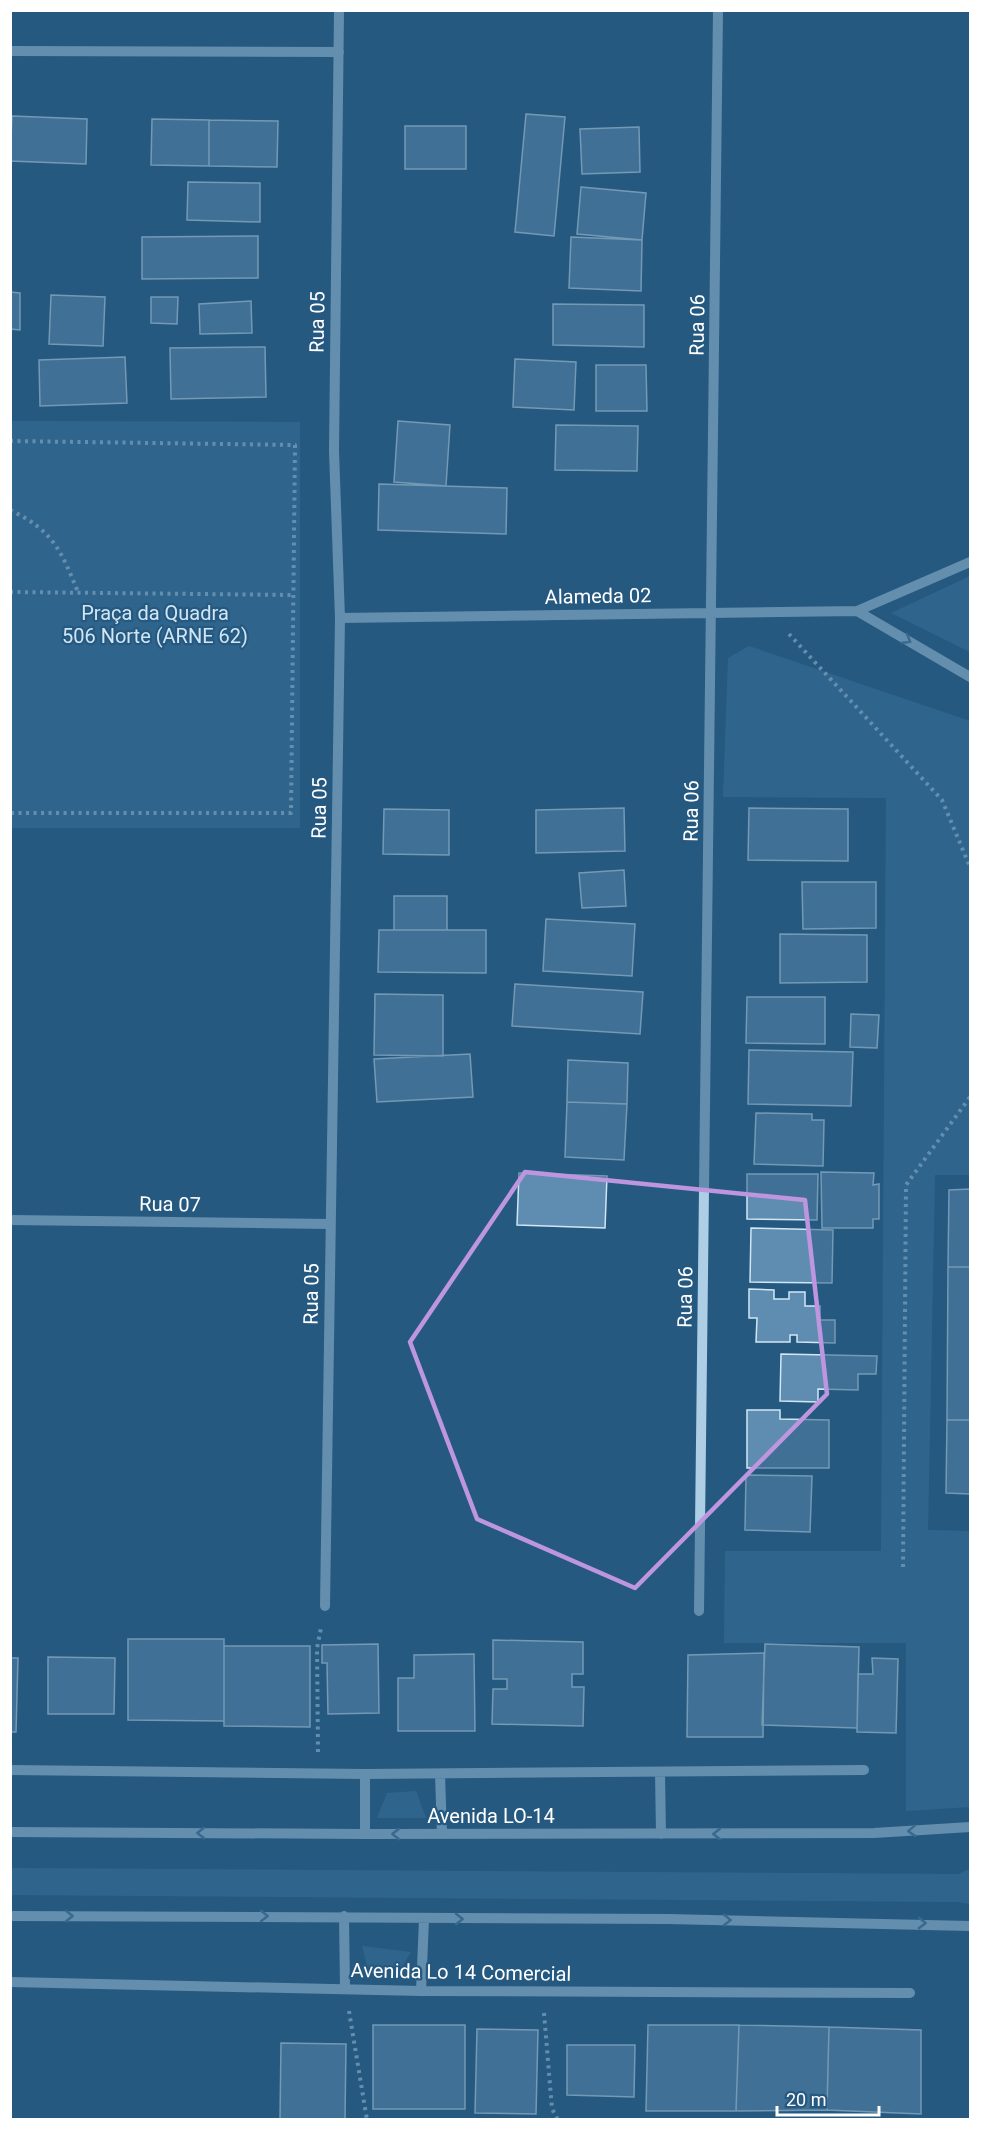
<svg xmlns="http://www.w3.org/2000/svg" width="981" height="2130" viewBox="0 0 981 2130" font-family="Roboto,sans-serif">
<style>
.green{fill:#3b739e}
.building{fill:#5f8db1;stroke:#d1e6f5;stroke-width:1.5}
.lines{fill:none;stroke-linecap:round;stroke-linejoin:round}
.path{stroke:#aecee6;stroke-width:4;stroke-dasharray:3 4.5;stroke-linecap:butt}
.minor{stroke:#aecee6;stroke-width:10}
.oneway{stroke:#4f7c9f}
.marked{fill:none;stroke:#bd96df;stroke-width:4.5;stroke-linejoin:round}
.labels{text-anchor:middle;stroke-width:4.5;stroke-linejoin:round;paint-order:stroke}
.street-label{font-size:20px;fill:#fff;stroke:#265980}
.park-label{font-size:20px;fill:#d1e6f5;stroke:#265980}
</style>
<rect width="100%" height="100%" fill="#265980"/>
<!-- green -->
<path class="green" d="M11,421L300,422V828H11Z
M970,576V652L891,613Z
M749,646L970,721V1175H935L928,1530L970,1531V1807L906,1811V1643H724L725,1551H881L886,798L723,797L728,658Z
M416,1791L426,1818H377L387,1793Z
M11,1868L958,1874L970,1869V1904L957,1902L11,1895Z
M362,1946L411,1952L397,1975L369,1974Z"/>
<!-- building -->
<path class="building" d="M526,114L565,117L554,236L515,232Z
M12,116L87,119L86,164L10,161Z
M152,119L209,120V166L151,165Z
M209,120L278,121L277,167L209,166Z
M405,126H466V169H405Z
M639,127L640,172L582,174L580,129Z
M188,182L260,183V222L187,220Z
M581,187L646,193L642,240L577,234Z
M258,236V278L142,279V237Z
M571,237L642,240L641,291L569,288Z
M10,292L20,293V330L10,329Z
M51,295L105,297L103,346L49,344Z
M151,297H178L177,324L151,323Z
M251,301L252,333L200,334L199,304Z
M553,304L644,305V347L553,345Z
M265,347L266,397L171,399L170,348Z
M125,357L127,403L40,406L39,360Z
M515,359L576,362L574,410L513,407Z
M596,365H646L647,411H596Z
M398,421L450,425L446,486L394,482Z
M556,425L638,426L637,471L555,470Z
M379,484L507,488L506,534L378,530Z
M624,808L625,851L536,853V810Z
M749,808L848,809V861L748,860Z
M384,809L449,810V855L383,854Z
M624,870L626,906L582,908L579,873Z
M802,882H876V928L803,929Z
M394,896H447V930H394Z
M546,919L635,924L632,976L543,971Z
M379,930H486V973L378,972Z
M780,934L867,935V982L780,983Z
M515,984L643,992L640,1034L512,1026Z
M375,994L443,995V1056L374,1055Z
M747,997H825V1044L746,1043Z
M851,1014L879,1015L877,1048L850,1047Z
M749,1050L853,1052L851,1106L748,1104Z
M470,1054L473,1097L377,1102L374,1059Z
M568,1060L628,1063L627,1104L567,1102Z
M567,1102L627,1104L624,1160L565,1157Z
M756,1113L812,1114V1120H824L823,1166L754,1164Z
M821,1172L874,1173L873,1185L879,1184V1219H873V1228H822Z
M519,1173L607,1176L605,1228L517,1225Z
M747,1174H818L817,1220L747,1219Z
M970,1189V1267H948L949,1190Z
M751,1228L833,1230L832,1283L750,1282Z
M948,1267H970V1420H947Z
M749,1289L774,1290V1299H789V1292H805V1306H820V1320H835V1343L797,1342V1335H790V1342H756L757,1318H749Z
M781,1354L877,1356L876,1374H858V1390L818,1389V1402L780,1401Z
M747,1410H780V1419L829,1420V1468H747Z
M947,1420H970V1494L946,1493Z
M746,1475L812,1476L810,1532L745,1530Z
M128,1639H224V1721L128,1720Z
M493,1640L583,1642V1674H572V1687H584L583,1726L492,1724L493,1689H507V1679H493Z
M378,1644L379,1713L328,1714L327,1663H322V1645Z
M765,1644L859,1647L857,1728L762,1725Z
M224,1646H310V1727L224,1726Z
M764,1653L763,1737H687L688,1655Z
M474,1654L475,1731H398V1678H414V1655Z
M48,1657L115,1658L114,1714H48Z
M10,1658H18L16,1732H10Z
M872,1658L898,1659L896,1733L857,1732L858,1674H873Z
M373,2025H465V2109H373Z
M648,2025H739L736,2111H646Z
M739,2025L829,2027L827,2110L736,2111Z
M829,2027L921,2030V2114L827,2110Z
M477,2029L538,2030L536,2114L475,2113Z
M281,2043L346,2044L345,2120H280Z
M567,2045H635L634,2097L567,2095Z"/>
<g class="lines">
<!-- path -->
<path class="path" d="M10,441L295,445L291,813H10
M10,510C54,531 61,551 78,592
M10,592L293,595
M789,634L942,800L970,867
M903,1567L906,1185L970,1097
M318,1752L317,1648L321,1628
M349,2011L367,2120
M544,2013L552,2109L558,2120"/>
<!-- minor -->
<path class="minor" d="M10,51L339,52
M857,611L970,677
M340,618L857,611L970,562
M10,1220L329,1224
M325,1606L340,618L334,451L339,10
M699,1611L718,10
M10,1770L365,1774L864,1770
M660,1772L661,1834
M365,1774V1834
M440,1774L442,1834
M10,1832L365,1834L874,1833L970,1827
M10,1916L668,1919L970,1926
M344,1916L345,1988
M10,1982L421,1991L910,1993
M421,1991L424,1919"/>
</g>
<!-- one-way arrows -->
<defs><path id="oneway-chevron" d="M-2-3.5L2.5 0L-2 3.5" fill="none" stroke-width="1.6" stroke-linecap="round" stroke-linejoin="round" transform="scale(1.5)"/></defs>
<g class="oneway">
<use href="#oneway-chevron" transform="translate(907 640) rotate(30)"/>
<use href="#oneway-chevron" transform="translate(912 1831) rotate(177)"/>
<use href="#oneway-chevron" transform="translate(201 1833) rotate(-180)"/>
<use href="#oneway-chevron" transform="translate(396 1834) rotate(180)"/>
<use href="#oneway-chevron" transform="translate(717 1834) rotate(180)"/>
<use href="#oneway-chevron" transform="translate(69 1916)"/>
<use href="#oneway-chevron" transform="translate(264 1916)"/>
<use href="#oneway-chevron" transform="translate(459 1919)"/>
<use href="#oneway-chevron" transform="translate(727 1920) rotate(1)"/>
<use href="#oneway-chevron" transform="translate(922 1923) rotate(1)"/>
</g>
<!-- marked area -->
<path d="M0 0H981V2130H0ZM525,1172L805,1200L827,1394L635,1588L477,1519L410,1342Z" fill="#265980" fill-opacity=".55" fill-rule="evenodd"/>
<path class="marked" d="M525,1172L805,1200L827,1394L635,1588L477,1519L410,1342Z"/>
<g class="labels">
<!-- street labels -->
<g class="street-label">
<text transform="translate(317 322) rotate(-89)" y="7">Rua 05</text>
<text transform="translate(697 325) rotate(-89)" y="7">Rua 06</text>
<text transform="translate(598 596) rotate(-1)" y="7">Alameda 02</text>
<text transform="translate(319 808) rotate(-89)" y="7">Rua 05</text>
<text transform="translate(691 811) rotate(-89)" y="7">Rua 06</text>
<text transform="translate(170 1204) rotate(1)" y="7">Rua 07</text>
<text transform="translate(311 1294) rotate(-89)" y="7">Rua 05</text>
<text transform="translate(685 1297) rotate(-89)" y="7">Rua 06</text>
<text x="491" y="1823">Avenida LO-14</text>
<text transform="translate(461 1972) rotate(1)" y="7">Avenida Lo 14 Comercial</text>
</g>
<!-- park labels -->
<g class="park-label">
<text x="155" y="620">Praça da Quadra<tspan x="155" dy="23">506 Norte (ARNE 62)</tspan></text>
</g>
</g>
<!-- border -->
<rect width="981" height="2130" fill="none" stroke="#ffffff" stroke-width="24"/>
<!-- scale -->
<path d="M777 2106v9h102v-9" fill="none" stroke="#ffffff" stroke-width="3"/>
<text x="786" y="2106" font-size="18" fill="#ffffff" stroke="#265980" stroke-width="4.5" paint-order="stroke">20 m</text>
</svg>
